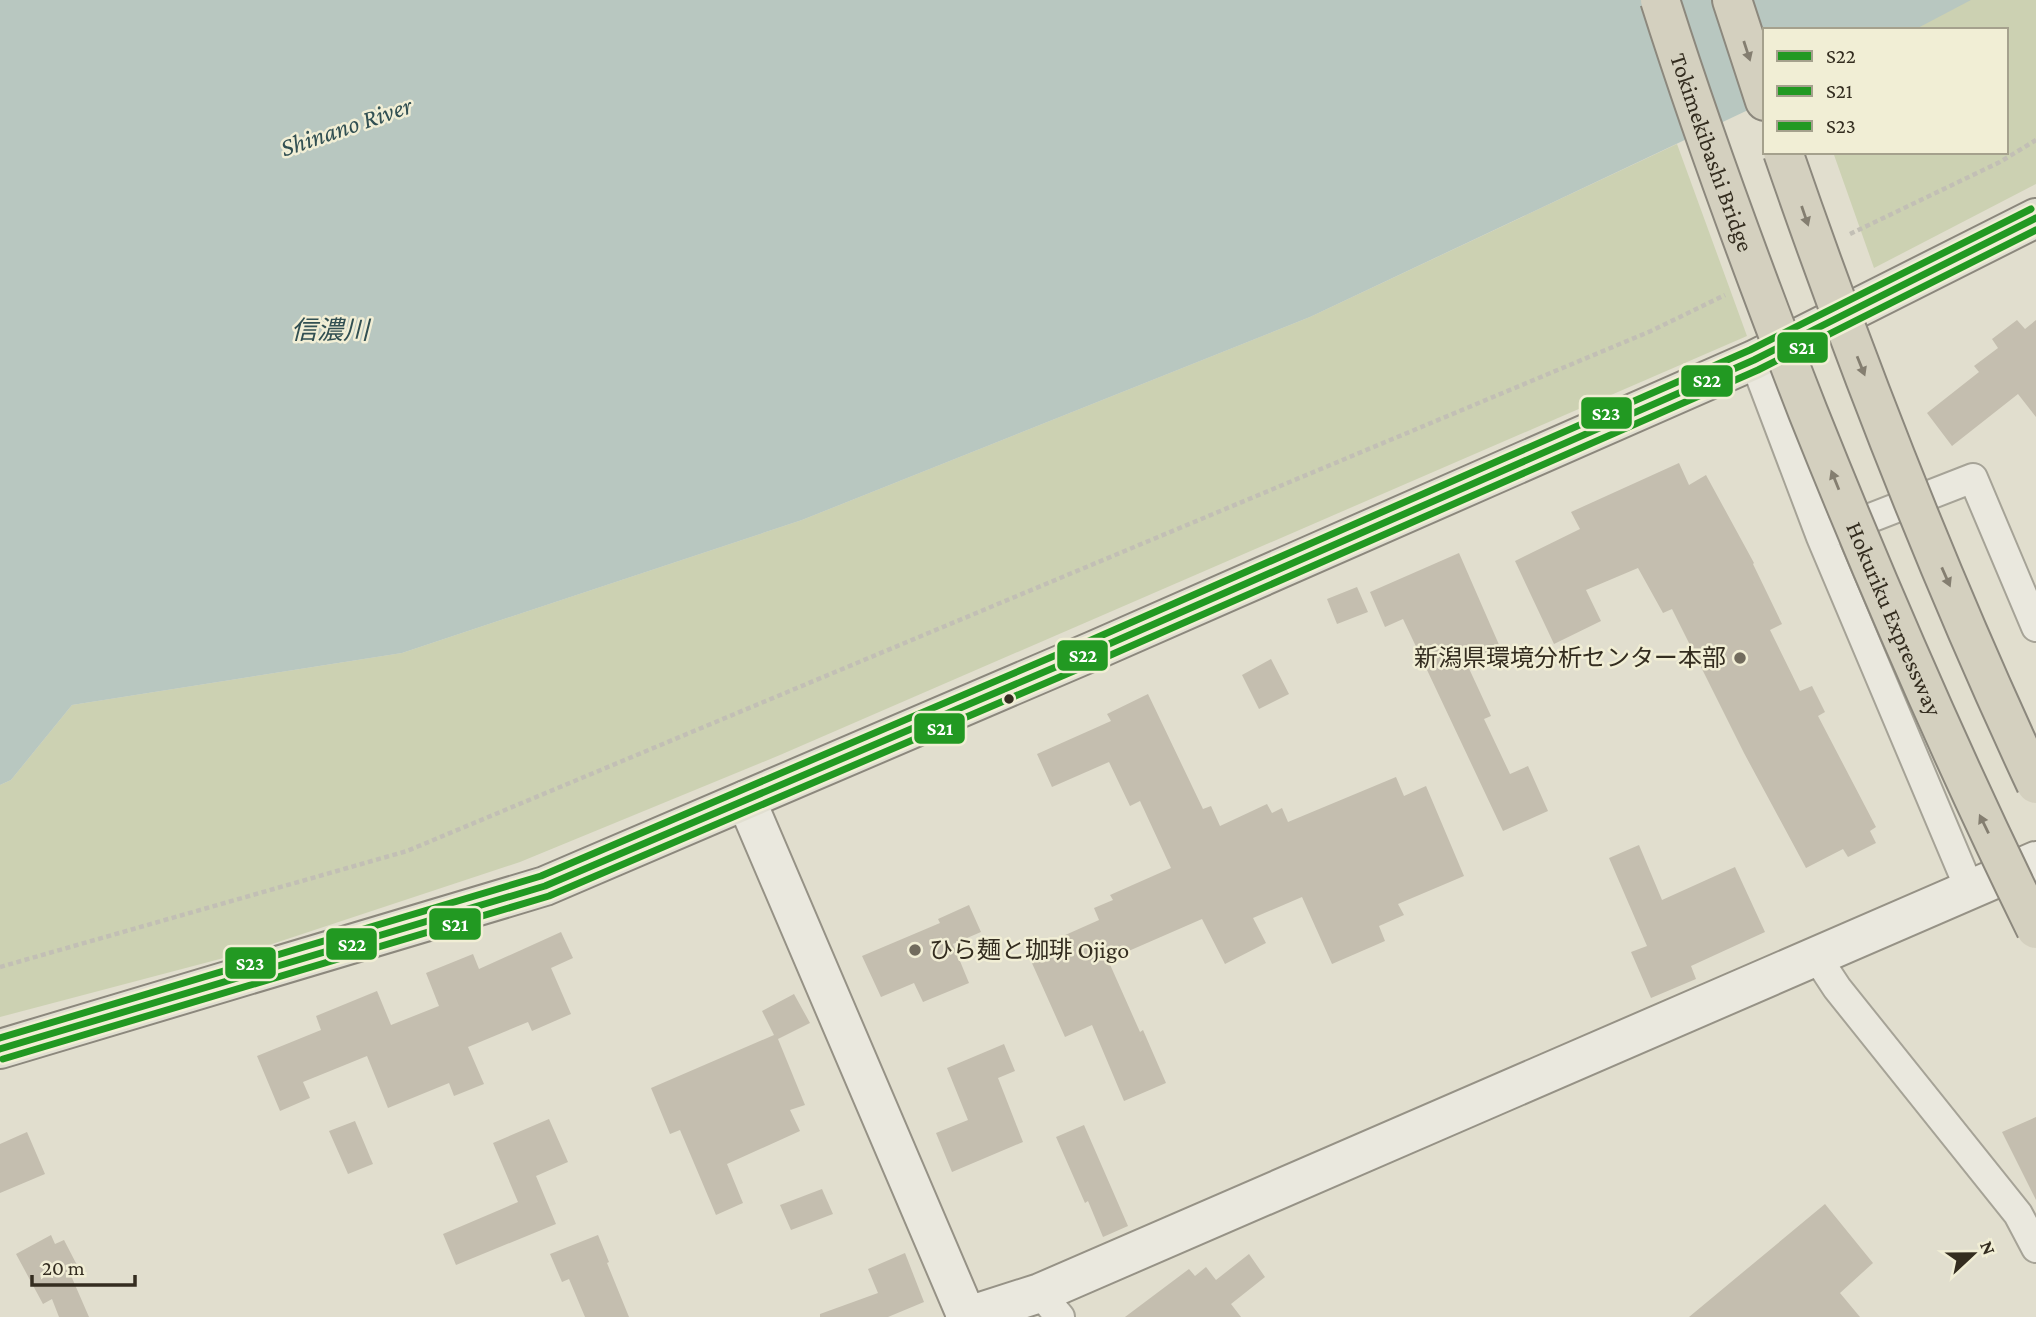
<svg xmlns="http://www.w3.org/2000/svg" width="2036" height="1317" viewBox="0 0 2036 1317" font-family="'Crimson Pro','Noto Sans JP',serif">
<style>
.green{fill:#ccd1b2}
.water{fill:#b8c7c0}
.building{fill:#c4beaf}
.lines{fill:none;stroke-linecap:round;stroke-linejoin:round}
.street-casing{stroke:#a6a397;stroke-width:32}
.secondary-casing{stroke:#969286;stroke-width:42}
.primary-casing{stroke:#8c887d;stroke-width:42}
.highway-casing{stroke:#8c887d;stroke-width:42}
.path{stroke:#c2bfb5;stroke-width:4.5;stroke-dasharray:5 3.5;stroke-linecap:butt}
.street{stroke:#eae8de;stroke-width:28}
.secondary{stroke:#eae8de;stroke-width:38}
.primary{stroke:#e1dfd1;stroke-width:38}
.highway{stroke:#d4d0bf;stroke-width:38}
.highway-bridge-casing{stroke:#8c887d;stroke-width:42;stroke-linecap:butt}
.highway-bridge{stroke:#d4d0bf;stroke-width:38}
.bus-1-casing{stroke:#f1eed5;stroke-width:12}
.bus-2-casing{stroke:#f1eed5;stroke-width:12}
.bus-3-casing{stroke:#f1eed5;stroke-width:12}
.bus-1{stroke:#292;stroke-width:7}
.bus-2{stroke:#292;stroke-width:7}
.bus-3{stroke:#292;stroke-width:7}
.oneway{fill:#847e70}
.poi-dot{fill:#716b5d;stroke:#f1eed5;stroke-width:2.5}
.bus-dot{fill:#342d20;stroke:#f1eed5;stroke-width:2.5}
.labels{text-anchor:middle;stroke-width:5;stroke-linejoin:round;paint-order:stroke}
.street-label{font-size:24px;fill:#342d20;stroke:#f1eed5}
.poi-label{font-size:24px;fill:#342d20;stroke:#f1eed5;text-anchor:end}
.water-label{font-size:26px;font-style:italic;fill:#314f52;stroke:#f1eed5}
.line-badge{stroke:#f1eed5;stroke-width:2.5}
.badge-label{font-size:19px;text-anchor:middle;font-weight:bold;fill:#fff}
</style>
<rect width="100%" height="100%" fill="#e1dece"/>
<!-- green -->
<path class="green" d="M1969,0H2036V184L1874,268L1833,152H2006V30H1910Z
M1677,144L1747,336L780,755L520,862L254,950L0,1017V785L11,780L72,705L402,653L802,520L1310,317Z"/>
<!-- water -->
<path class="water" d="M0,0H1971L1914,30H1765V102L1310,317L802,520L402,653L72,705L11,780L0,785Z"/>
<!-- building -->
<path class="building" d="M2017,320L2025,329L2036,320V417L2018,394L1952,446L1927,413L1979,372L1974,366L1998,348L1992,339Z
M1679,463L1689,485L1706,475L1754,563L1753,564L1782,624L1770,630L1800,691L1812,686L1825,712L1818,716L1876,827L1870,831L1876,843L1848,857L1843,849L1806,868L1744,753L1672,609L1663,613L1638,568L1586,590L1601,621L1554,644L1515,561L1580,529L1571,512Z
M1459,553L1500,647L1466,662L1491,716L1484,719L1510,774L1528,766L1548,811L1503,831L1403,619L1385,627L1370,592Z
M1357,587L1368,612L1337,624L1327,599Z
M1271,659L1289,694L1259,709L1242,675Z
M1148,694L1203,809L1211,806L1220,826L1267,804L1272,813L1282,808L1288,822L1396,777L1404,796L1426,786L1464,876L1398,904L1404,915L1379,926L1385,941L1332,964L1302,897L1253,918L1266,943L1225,964L1202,919L1108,960L1140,1032L1143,1030L1166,1083L1124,1101L1092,1025L1065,1037L1027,952L1099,920L1094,908L1113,900L1110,895L1171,868L1140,801L1130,806L1109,762L1052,787L1037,754L1111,721L1107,714Z
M1639,845L1662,900L1735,867L1765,932L1691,966L1696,979L1651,998L1631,952L1647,946L1609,858Z
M969,905L981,932L953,944L969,983L923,1002L914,983L881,997L862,956L940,923L938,919Z
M561,932L573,958L551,968L571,1014L532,1031L528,1022L468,1047L484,1084L454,1096L449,1083L388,1108L367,1056L303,1082L310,1098L280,1111L257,1056L321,1030L316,1016L377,991L391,1025L439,1006L426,973L473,954L479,969Z
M794,994L810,1023L778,1039L805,1105L790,1110L800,1131L727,1164L743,1203L716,1215L680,1130L670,1134L651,1088L774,1035L762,1011Z
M1004,1044L1015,1071L998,1078L1023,1142L952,1172L936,1133L968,1120L947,1068Z
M2036,1117V1200L2002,1132Z
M549,1119L568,1162L536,1176L556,1224L456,1265L443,1234L518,1202L493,1143Z
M355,1121L373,1164L348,1174L329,1131Z
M1084,1125L1128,1226L1103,1237L1088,1201L1085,1203L1056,1137Z
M27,1132L45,1174L0,1193V1144Z
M822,1189L833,1214L791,1230L780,1205Z
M1825,1204L1873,1263L1840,1293L1860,1317H1689Z
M51,1235L55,1244L64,1240L78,1267L69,1271L89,1317H59L52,1299L43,1304L16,1254Z
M598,1235L609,1262L607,1263L629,1317H585L569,1279L562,1282L550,1254Z
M905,1253L924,1302L888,1317H820V1314L878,1293L868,1269Z
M1249,1254L1265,1277L1231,1304L1241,1317H1125L1189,1269L1195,1276L1206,1267L1216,1280Z"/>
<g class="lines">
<defs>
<path id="street" d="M1754,360L1821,537L1970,890
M1837,531L1973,478L2036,627
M1816,956L1837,988L2018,1214L2036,1248
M1040,1293L1060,1317"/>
<path id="secondary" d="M746,800L967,1317
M965,1317L1040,1293L2036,861"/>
<path id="primary" d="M0,1049L545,886L1093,651L1754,360L2036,218"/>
<path id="highway" d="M1732,0L1765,101"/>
</defs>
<!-- street casing -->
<use href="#street" class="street-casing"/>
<!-- secondary casing -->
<use href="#secondary" class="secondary-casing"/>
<!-- primary casing -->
<use href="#primary" class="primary-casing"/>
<!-- highway casing -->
<use href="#highway" class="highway-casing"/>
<!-- path -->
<path class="path" d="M1850,234L2000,162L2036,140
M0,967L407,851L1651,331L1725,295"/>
<!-- street -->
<use href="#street" class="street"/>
<!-- secondary -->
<use href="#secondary" class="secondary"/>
<!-- primary -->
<use href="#primary" class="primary"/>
<!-- highway -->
<use href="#highway" class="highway"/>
<defs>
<g id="highway-bridge">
<path id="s1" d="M1660,0C1704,139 1755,276 1808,412C1878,587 1953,760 2036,929"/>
<path d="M1783,152C1857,366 1940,579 2036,784"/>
</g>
</defs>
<!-- highway-bridge casing -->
<use href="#highway-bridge" class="highway-bridge-casing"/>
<!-- highway-bridge -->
<use href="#highway-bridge" class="highway-bridge"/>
<defs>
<path id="bus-1" d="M0,1049L545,886L1093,651L1754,360L2036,218"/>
<path id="bus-2" d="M3,1059L549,896L1097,661L1758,370L2036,230"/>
<path id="bus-3" d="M0,1038L541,876L1089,641L1750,350L2031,209"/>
</defs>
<!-- bus-1 casing -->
<use href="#bus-1" class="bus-1-casing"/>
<!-- bus-2 casing -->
<use href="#bus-2" class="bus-2-casing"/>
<!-- bus-3 casing -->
<use href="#bus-3" class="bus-3-casing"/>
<!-- bus-1 -->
<use href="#bus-1" class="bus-1"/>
<!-- bus-2 -->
<use href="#bus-2" class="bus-2"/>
<!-- bus-3 -->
<use href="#bus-3" class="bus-3"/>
</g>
<!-- one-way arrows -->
<defs><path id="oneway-solid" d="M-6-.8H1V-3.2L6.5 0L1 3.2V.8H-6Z" transform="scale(1.75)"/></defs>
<g class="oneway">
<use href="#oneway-solid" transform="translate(1747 51) rotate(72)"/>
<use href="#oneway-solid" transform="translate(1805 216) rotate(71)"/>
<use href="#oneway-solid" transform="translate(1861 366) rotate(68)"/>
<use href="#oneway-solid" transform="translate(1835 480) rotate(-112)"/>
<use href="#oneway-solid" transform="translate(1946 577) rotate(66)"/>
<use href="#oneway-solid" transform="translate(1984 824) rotate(-116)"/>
</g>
<!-- markers -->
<g class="poi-dot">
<circle cx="1740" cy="658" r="7"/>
<circle cx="915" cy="950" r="7"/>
</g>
<circle class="bus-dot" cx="1009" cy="699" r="6"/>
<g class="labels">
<!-- street labels -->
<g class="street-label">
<text dy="8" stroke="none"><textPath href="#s1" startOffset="161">Tokimekibashi Bridge</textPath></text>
<text dy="8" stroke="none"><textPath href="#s1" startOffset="662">Hokuriku Expressway</textPath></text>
</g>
<!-- poi labels -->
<g class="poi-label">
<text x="1726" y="666">新潟県環境分析センター本部</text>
<text x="929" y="958" text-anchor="start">ひら麺と珈琲 Ojigo</text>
</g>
<!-- water labels -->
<g class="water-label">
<text transform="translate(346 126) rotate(-19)" y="9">Shinano River</text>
<text x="330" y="339">信濃川</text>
</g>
</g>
<g class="line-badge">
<rect x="1776" y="331" width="53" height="33" rx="7" fill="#292"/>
<rect x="1680" y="364" width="54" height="34" rx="7" fill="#292"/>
<rect x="1580" y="396" width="53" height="34" rx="7" fill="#292"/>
<rect x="1056" y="639" width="53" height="33" rx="7" fill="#292"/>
<rect x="913" y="712" width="53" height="33" rx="7" fill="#292"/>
<rect x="428" y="907" width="54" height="34" rx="7" fill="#292"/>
<rect x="325" y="927" width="53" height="34" rx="7" fill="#292"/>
<rect x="224" y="946" width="53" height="34" rx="7" fill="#292"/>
</g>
<g class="badge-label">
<text x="1802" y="354">S21</text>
<text x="1707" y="387">S22</text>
<text x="1606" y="420">S23</text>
<text x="1083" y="662">S22</text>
<text x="940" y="735">S21</text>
<text x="455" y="931">S21</text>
<text x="352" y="951">S22</text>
<text x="250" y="970">S23</text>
</g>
<!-- legend -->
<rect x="1763" y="28" width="245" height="126" fill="#f1eed5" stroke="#a5a18d" stroke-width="2"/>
<rect x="1777" y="51" width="35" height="10" fill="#229922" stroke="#a5a18d" stroke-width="2"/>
<text x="1826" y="63" font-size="21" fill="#342d20">S22</text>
<rect x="1777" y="86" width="35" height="10" fill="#229922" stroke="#a5a18d" stroke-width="2"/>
<text x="1826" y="98" font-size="21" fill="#342d20">S21</text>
<rect x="1777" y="121" width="35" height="10" fill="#229922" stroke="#a5a18d" stroke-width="2"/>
<text x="1826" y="133" font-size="21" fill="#342d20">S23</text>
<!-- north arrow -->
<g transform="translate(1973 1254) rotate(68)" stroke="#f1eed5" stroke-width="5" paint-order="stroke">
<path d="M0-5L12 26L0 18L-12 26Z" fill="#342d20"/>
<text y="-10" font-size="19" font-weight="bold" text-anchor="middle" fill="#342d20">N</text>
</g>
<!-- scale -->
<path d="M32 1275v10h103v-10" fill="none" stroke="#342d20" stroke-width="3.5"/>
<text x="42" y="1275" font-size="21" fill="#342d20" stroke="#f1eed5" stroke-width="5" paint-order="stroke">20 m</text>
</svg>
